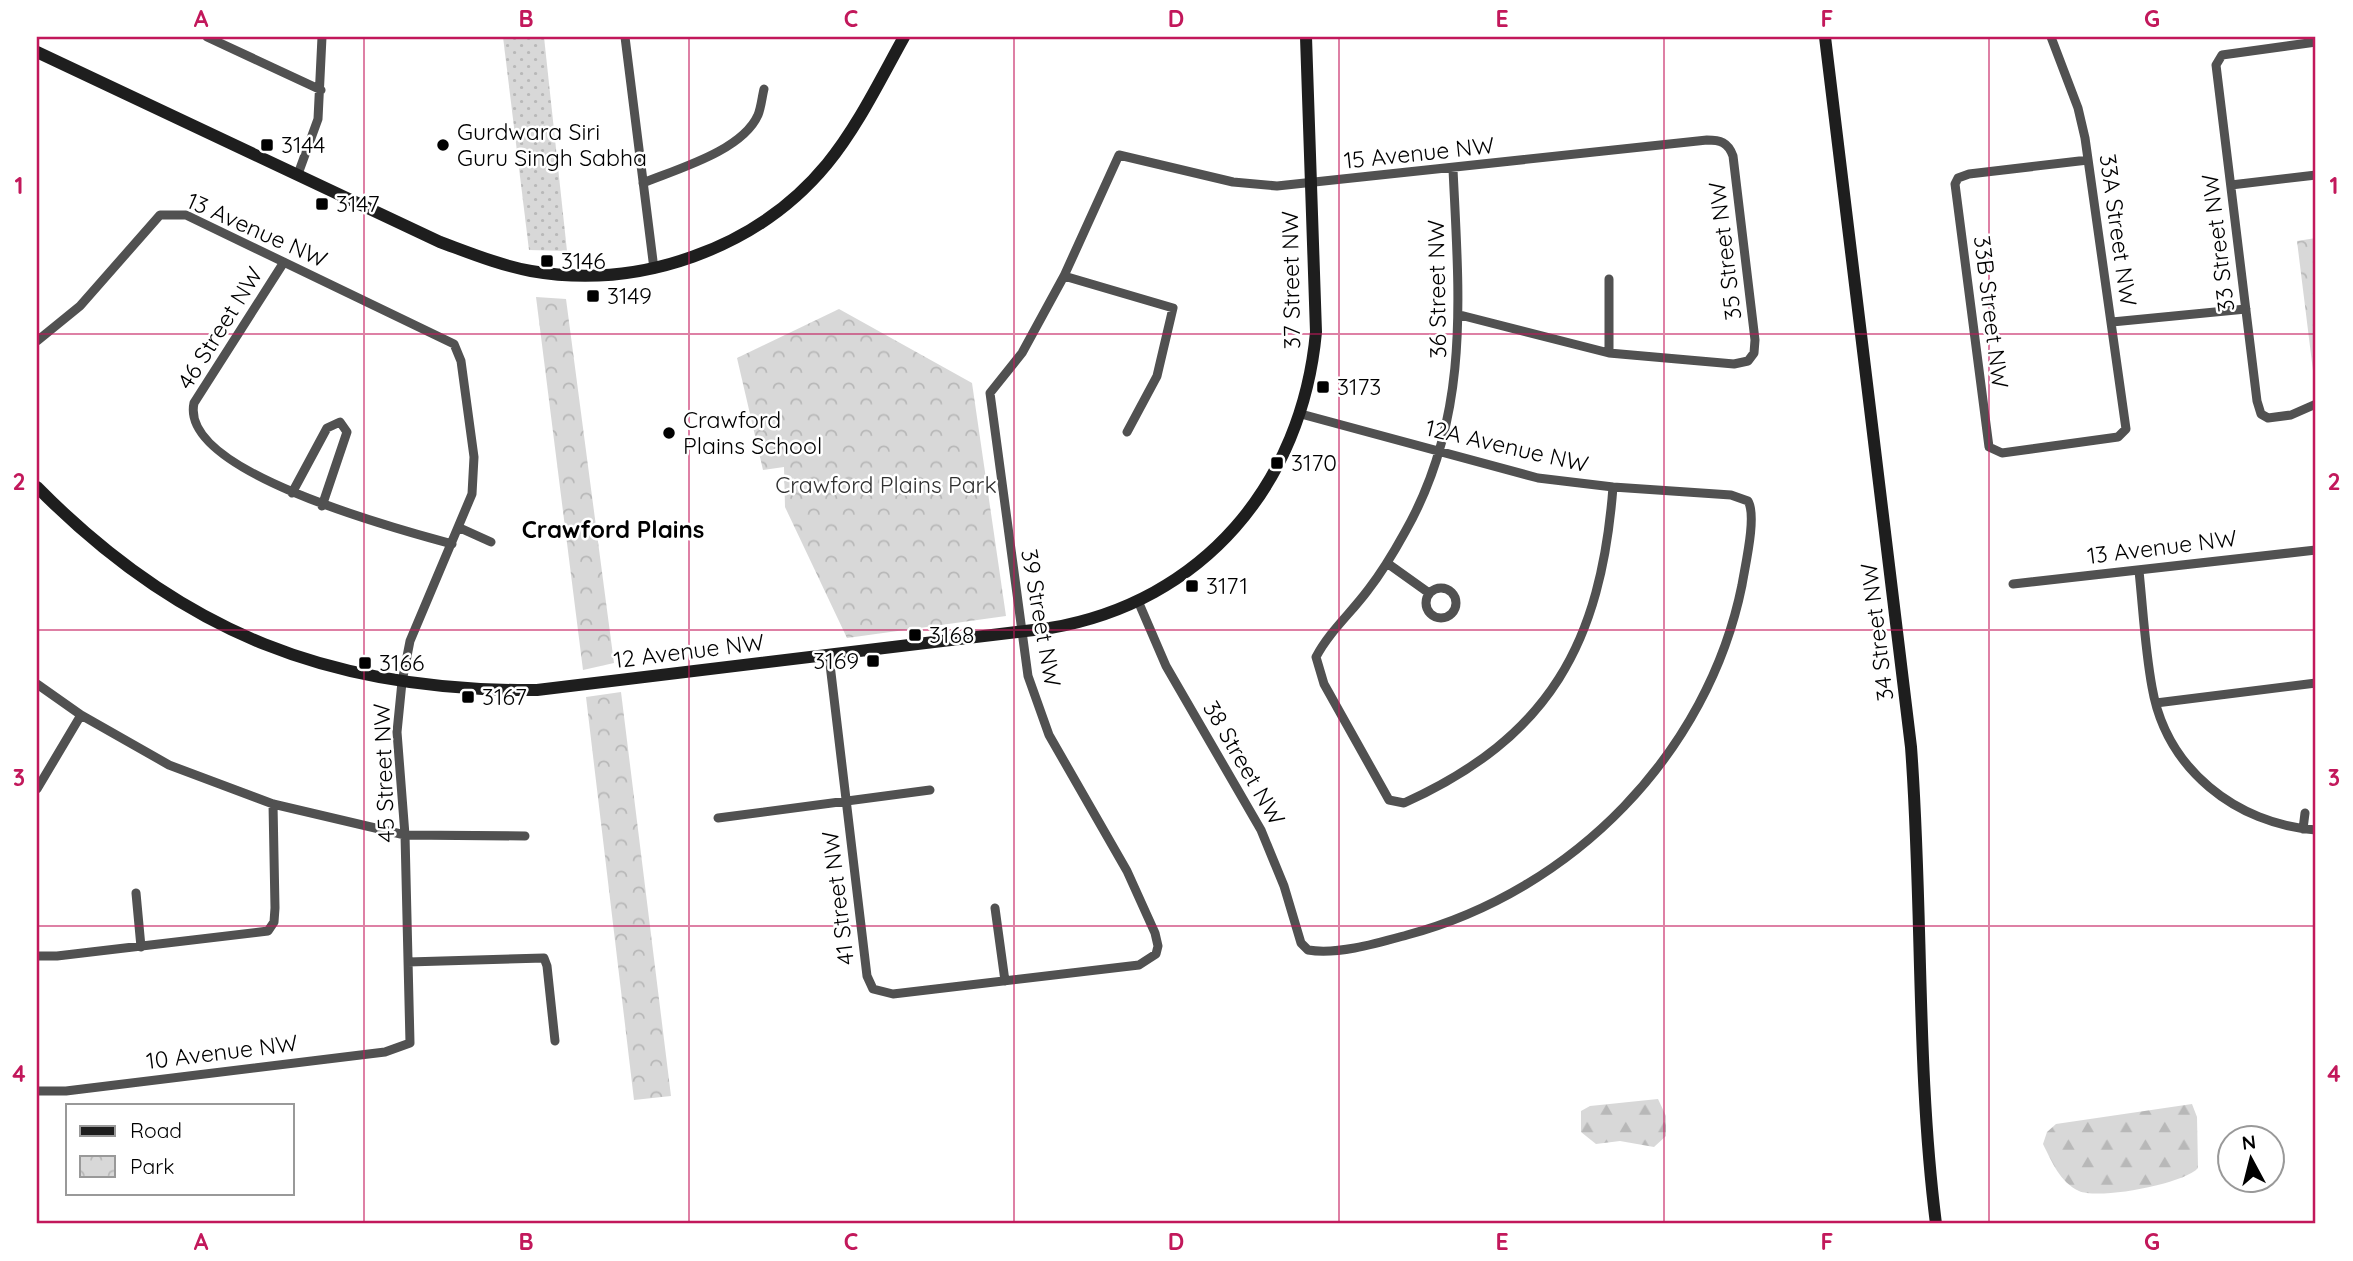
<svg xmlns="http://www.w3.org/2000/svg" width="2353" height="1261" viewBox="0 0 2353 1261" font-family="Quicksand,sans-serif">
<style>
.grass{fill:url(#grass-dots)}
.forest{fill:url(#forest-firs)}
.park{fill:url(#park-crowns)}
.lines{fill:none;stroke-linecap:round;stroke-linejoin:round}
.street{stroke:#515151;stroke-width:9}
.secondary{stroke:#1e1e1e;stroke-width:12}
.grid{fill:none;stroke:#c2185b;stroke-width:2;stroke-opacity:0.55}
.poi-dot{fill:#000;stroke:#fff;stroke-width:2.5}
.labels{text-anchor:middle;stroke-width:5;stroke-linejoin:round;paint-order:stroke}
.poi-label{font-size:23px;fill:#000;stroke:#fff;text-anchor:start}
.street-label{font-size:23px;fill:#000;stroke:#fff}
.park-label{font-size:23px;fill:#2f2f2f;stroke:#fff}
.neighbourhood-label{font-size:24px;font-weight:bold;fill:#000;stroke:#fff}
.neatline{fill:none;stroke:#c2185b;stroke-width:2.5}
.grid-label{font-size:23px;text-anchor:middle;font-weight:bold;fill:#c2185b}
</style>
<defs>
<pattern id="grass-dots" width="8" height="8" patternUnits="userSpaceOnUse" patternTransform="scale(1.75)"><rect width="8" height="8" fill="#d8d8d8"/><path d="M2 2h.1M6 6h.1" fill="none" stroke="#b8b8b8" stroke-width="1.8" stroke-linecap="round"/></pattern>
<pattern id="forest-firs" width="22" height="20" patternUnits="userSpaceOnUse" patternTransform="scale(1.75)"><rect width="22" height="20" fill="#d8d8d8"/><path d="M5 1l3.5 6h-7zM16 11l3.5 6h-7z" fill="#b8b8b8"/></pattern>
<pattern id="park-crowns" width="20" height="18" patternUnits="userSpaceOnUse" patternTransform="scale(1.75)"><rect width="20" height="18" fill="#d8d8d8"/><path d="M2 6a3 3 0 1 1 6 0M12 15a3 3 0 1 1 6 0" fill="none" stroke="#b8b8b8"/></pattern>
</defs>
<rect width="100%" height="100%" fill="#fff"/>
<!-- grass -->
<path class="grass" d="M503,37H544L567,251L529,250Z"/>
<!-- forest -->
<path class="forest" d="M1658,1099L1666,1116V1136L1654,1147L1620,1141L1596,1144L1581,1132V1111L1590,1106Z
M2192,1104L2197,1117L2198,1168C2184,1184 2099,1200 2079,1191C2060,1182 2052,1162 2043,1144L2047,1132L2056,1124Z"/>
<!-- park -->
<path class="park" d="M2316,238V386L2315,387L2297,241Z
M536,297L566,299L614,663L583,670Z
M839,309L972,383L1006,616L847,638L785,507L784,467L763,470L737,358Z
M621,692L671,1096L634,1100L586,697Z"/>
<g class="lines">
<!-- street -->
<path class="street" d="M207,37L321,90
M625,37L654,269
M2051,37L2078,108L2085,138L2126,429L2118,437L2002,453L1989,447L1955,184L1958,178L1969,174L2088,160
M2316,42L2222,55L2216,65L2257,401L2261,414L2268,418L2291,415L2316,404
M1453,169C1459,297 1471,416 1405,532C1394,552 1382,572 1368,590C1351,613 1329,632 1316,657L1324,684L1389,800L1404,803C1550,737 1601,643 1613,487
M298,174L318,119L322,37
M643,183C677,169 742,151 758,115C761,108 762,97 764,89
M2231,185L2316,175
M284,262L194,403C179,472 401,530 452,544
M1064,276L1173,308L1157,376L1127,432
M1609,279V353
M2112,322L2246,309
M37,341L80,306L160,215H186L454,344L461,361L474,457L472,494L410,641L402,682L397,732L405,835L410,1043L385,1052L66,1091H37
M292,493L327,428L340,422L347,432L322,506
M460,528L491,542
M1387,563L1429,593
M2139,571C2143,609 2145,649 2152,687C2166,769 2236,824 2316,830
M2013,584L2316,550
M1426 603a15 15 0 1 1 30 0a15 15 0 1 1-30 0Z
M1138,601L1166,666L1261,830L1284,886L1301,943L1308,950C1338,955 1378,943 1407,935C1573,891 1708,753 1742,585C1745,566 1757,516 1748,501L1731,495L1613,487L1538,478L1301,414
M829,656L867,976L873,989L893,994L1139,965L1156,954L1158,946L1155,933L1127,871L1049,735L1028,676L990,393L1022,353L1064,276L1119,155L1233,182L1277,186L1707,140C1720,140 1728,142 1733,156L1755,340L1754,353L1748,361L1734,364L1609,353L1460,315
M37,684L81,715L169,765L273,804L405,835L525,836
M2156,703L2316,683
M37,789L81,715
M718,818L930,790
M2303,829L2305,813
M136,893L141,947
M995,908L1005,981
M37,956H57L268,931L274,922L275,908L273,804
M408,962L544,958L547,966L555,1041"/>
<!-- secondary -->
<path class="secondary" d="M1825,37L1911,747C1923,906 1916,1066 1936,1224
M37,52L440,242C470,253 499,265 531,271C639,290 757,249 827,164C858,126 880,80 904,37
M37,487C181,633 332,692 537,690L1050,628C1203,602 1302,484 1316,332L1306,37"/>
</g>
<!-- grid -->
<path class="grid" d="M364,37V1224M689,37V1224M1014,37V1224M1339,37V1224M1664,37V1224M1989,37V1224M37,334H2316M37,630H2316M37,926H2316"/>
<!-- markers -->
<g class="poi-dot">
<rect x="260" y="138" width="14" height="14" rx="3.5"/>
<circle cx="443" cy="145" r="7"/>
<rect x="315" y="197" width="14" height="14" rx="3.5"/>
<rect x="540" y="254" width="14" height="14" rx="3.5"/>
<rect x="586" y="289" width="14" height="14" rx="3.5"/>
<rect x="1316" y="380" width="14" height="14" rx="3.5"/>
<circle cx="669" cy="433" r="7"/>
<rect x="1270" y="456" width="14" height="14" rx="3.5"/>
<rect x="1185" y="579" width="14" height="14" rx="3.5"/>
<rect x="908" y="628" width="14" height="14" rx="3.5"/>
<rect x="866" y="654" width="14" height="14" rx="3.5"/>
<rect x="358" y="656" width="14" height="14" rx="3.5"/>
<rect x="461" y="690" width="14" height="14" rx="3.5"/>
</g>
<g class="labels">
<!-- poi labels -->
<g class="poi-label">
<text x="457" y="140">Gurdwara Siri<tspan x="457" dy="26">Guru Singh Sabha</tspan></text>
<text x="281" y="153">3144</text>
<text x="336" y="212">3147</text>
<text x="561" y="269">3146</text>
<text x="607" y="304">3149</text>
<text x="1337" y="395">3173</text>
<text x="683" y="428">Crawford<tspan x="683" dy="26">Plains School</tspan></text>
<text x="1291" y="471">3170</text>
<text x="1206" y="594">3171</text>
<text x="929" y="643">3168</text>
<text x="859" y="669" text-anchor="end">3169</text>
<text x="379" y="671">3166</text>
<text x="482" y="705">3167</text>
</g>
<!-- street labels -->
<g class="street-label">
<text transform="translate(1419 153) rotate(-6)" y="8">15 Avenue NW</text>
<text transform="translate(257 230) rotate(24)" y="8">13 Avenue NW</text>
<text transform="translate(2118 230) rotate(82)" y="8">33A Street NW</text>
<text transform="translate(2218 243) rotate(-97)" y="8">33 Street NW</text>
<text transform="translate(1725 251) rotate(-97)" y="8">35 Street NW</text>
<text transform="translate(1291 280) rotate(-91)" y="8">37 Street NW</text>
<text transform="translate(1437 289) rotate(-91)" y="8">36 Street NW</text>
<text transform="translate(1991 312) rotate(83)" y="8">33B Street NW</text>
<text transform="translate(220 328) rotate(-58)" y="8">46 Street NW</text>
<text transform="translate(1507 446) rotate(13)" y="8">12A Avenue NW</text>
<text transform="translate(2162 547) rotate(-7)" y="8">13 Avenue NW</text>
<text transform="translate(1041 618) rotate(80)" y="8">39 Street NW</text>
<text transform="translate(1877 632) rotate(-97)" y="8">34 Street NW</text>
<text transform="translate(689 651) rotate(-7)" y="8">12 Avenue NW</text>
<text transform="translate(1244 763) rotate(60)" y="8">38 Street NW</text>
<text transform="translate(384 773) rotate(-92)" y="8">45 Street NW</text>
<text transform="translate(838 898) rotate(-97)" y="8">41 Street NW</text>
<text transform="translate(222 1052) rotate(-7)" y="8">10 Avenue NW</text>
</g>
<!-- park labels -->
<g class="park-label">
<text x="886" y="493">Crawford Plains Park</text>
</g>
<!-- neighbourhood labels -->
<g class="neighbourhood-label">
<text x="613" y="538">Crawford Plains</text>
</g>
</g>
<!-- border -->
<rect width="2353" height="1261" fill="none" stroke="#ffffff" stroke-width="77"/>
<!-- legend -->
<rect x="66" y="1104" width="228" height="91" fill="#ffffff" stroke="#999999" stroke-width="2"/>
<rect x="80" y="1126" width="35" height="10" fill="#1e1e1e" stroke="#999999" stroke-width="2"/>
<text x="130" y="1138" font-size="21" fill="#000000">Road</text>
<rect x="80" y="1156" width="35" height="21" fill="url(#park-crowns)" stroke="#999999" stroke-width="2"/>
<text x="130" y="1174" font-size="21" fill="#000000">Park</text>
<!-- north arrow -->
<g transform="translate(2251 1159) rotate(353)"><circle r="33" fill="#ffffff" stroke="#999999" stroke-width="2"/>
<path d="M0-5L12 26L0 18L-12 26Z" fill="#000000"/>
<text y="-10" font-size="19" font-weight="bold" text-anchor="middle" fill="#000000">N</text>
</g>
<rect x="38" y="38" width="2276" height="1184" class="neatline"/>
<g class="grid-label">
<text x="201" y="27">A</text>
<text x="526" y="27">B</text>
<text x="851" y="27">C</text>
<text x="1176" y="27">D</text>
<text x="1502" y="27">E</text>
<text x="1827" y="27">F</text>
<text x="2152" y="27">G</text>
<text x="19" y="194">1</text>
<text x="2334" y="194">1</text>
<text x="19" y="490">2</text>
<text x="2334" y="490">2</text>
<text x="19" y="786">3</text>
<text x="2334" y="786">3</text>
<text x="19" y="1082">4</text>
<text x="2334" y="1082">4</text>
<text x="201" y="1250">A</text>
<text x="526" y="1250">B</text>
<text x="851" y="1250">C</text>
<text x="1176" y="1250">D</text>
<text x="1502" y="1250">E</text>
<text x="1827" y="1250">F</text>
<text x="2152" y="1250">G</text>
</g>
</svg>
